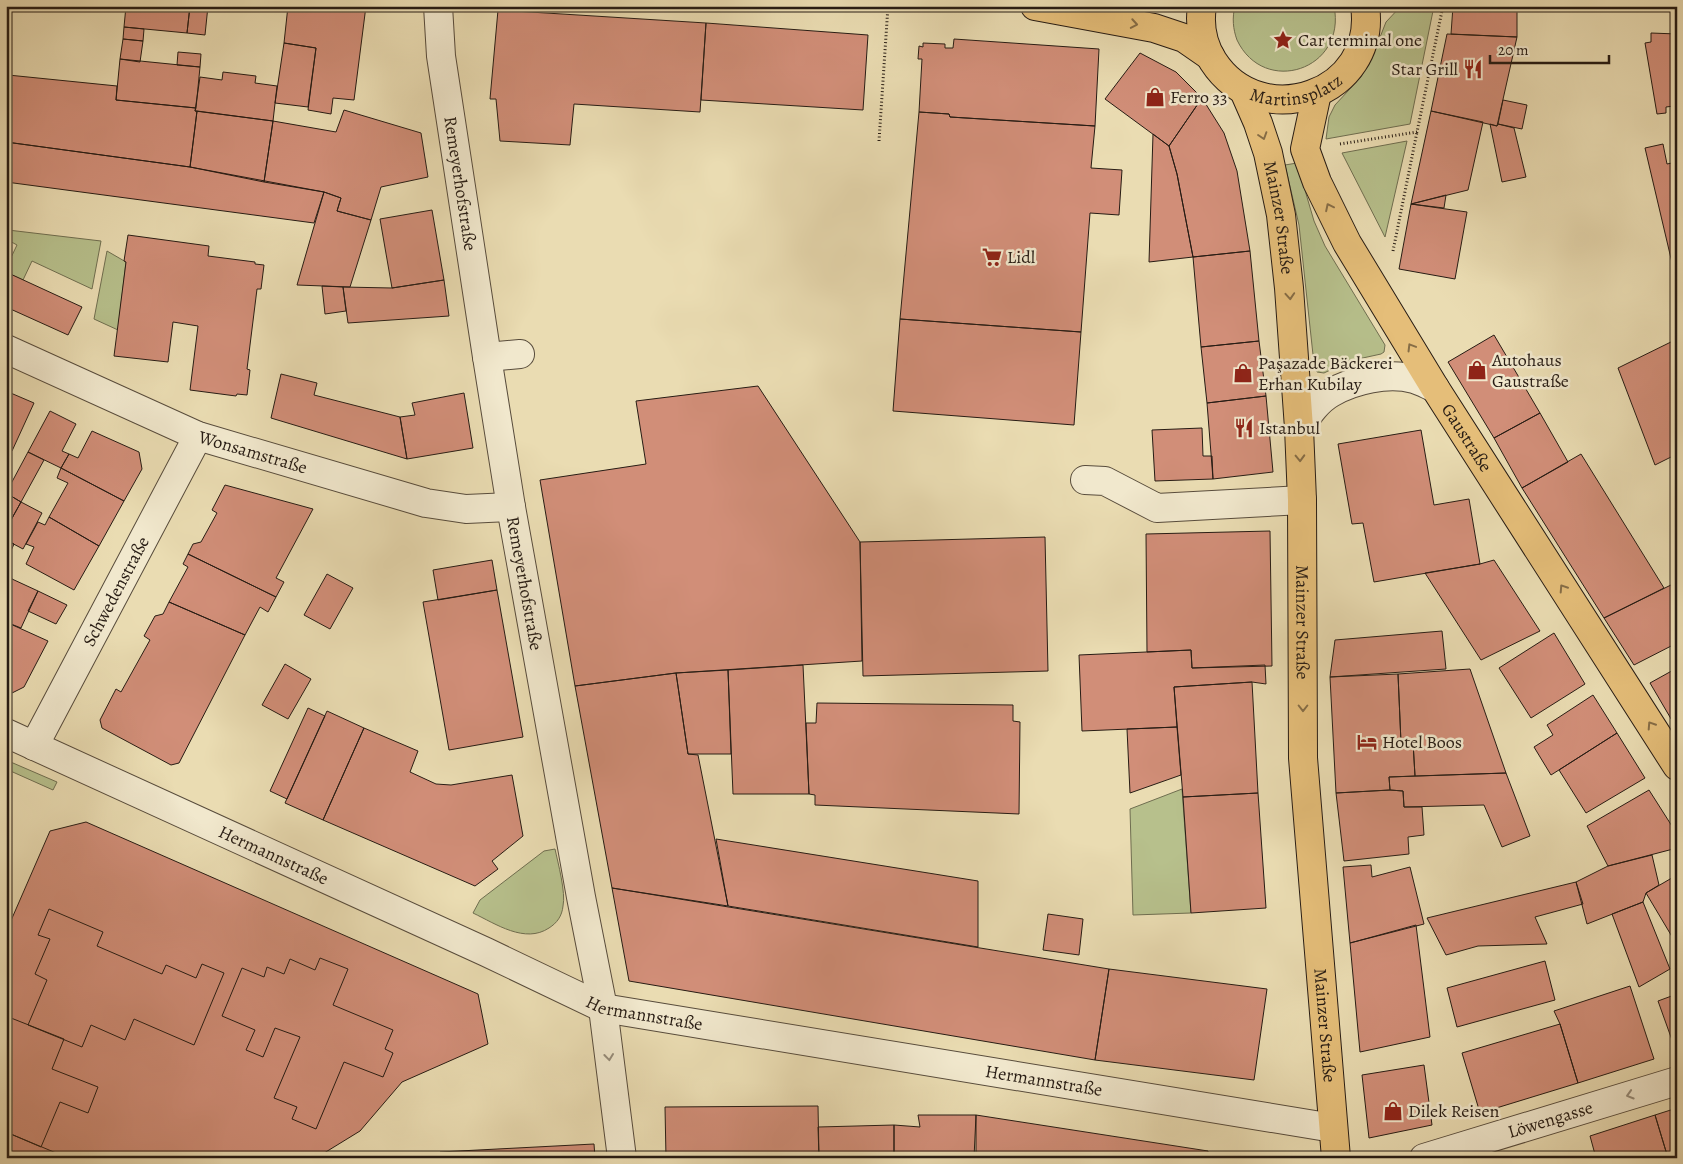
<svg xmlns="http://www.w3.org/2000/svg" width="1683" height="1164" viewBox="0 0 1683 1164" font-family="Alegreya,serif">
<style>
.green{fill:#b7c08c;stroke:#6f6e50}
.building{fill:#d18e78;stroke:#271c14}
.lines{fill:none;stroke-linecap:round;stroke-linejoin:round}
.minor-casing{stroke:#584c3c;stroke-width:30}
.major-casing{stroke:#271c14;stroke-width:30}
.path{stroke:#271c14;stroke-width:3;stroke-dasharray:1 2.5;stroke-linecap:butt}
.minor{stroke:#f1e8cd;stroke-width:28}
.major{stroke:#e5be79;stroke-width:28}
.oneway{stroke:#866d46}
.oneway2{stroke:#968c7a}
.labels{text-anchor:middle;stroke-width:5;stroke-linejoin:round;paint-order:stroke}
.poi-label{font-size:18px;fill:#271c14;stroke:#f1e8cd;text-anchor:start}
.street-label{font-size:18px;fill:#271c14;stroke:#f1e8cd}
</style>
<rect width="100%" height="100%" fill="#eadcb2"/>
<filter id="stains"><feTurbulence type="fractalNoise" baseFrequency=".004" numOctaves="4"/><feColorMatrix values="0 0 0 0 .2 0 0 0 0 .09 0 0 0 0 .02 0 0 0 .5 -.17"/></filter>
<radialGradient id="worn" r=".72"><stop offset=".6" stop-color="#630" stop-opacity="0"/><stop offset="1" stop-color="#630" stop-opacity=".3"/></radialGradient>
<!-- green -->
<path class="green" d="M1235,6H1334C1347,70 1264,97 1237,40C1233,29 1232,18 1235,6Z
M1401,6H1434L1410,124L1326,139L1329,117L1335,105L1361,77L1375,50L1386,22Z
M1407,141L1385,237L1342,153Z
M1297,163L1314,221L1325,246L1385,345L1384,352L1381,354L1349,361L1324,373L1317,372L1314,364L1299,225L1285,165Z
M8,230L101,241L92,289L32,261L23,280L6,272V268L17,245L6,239V231Z
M107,251L126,262L118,330L94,319Z
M6,760L57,782L53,790L6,769Z
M1182,789L1191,913L1133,915L1130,809Z
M555,849C558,863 566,893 563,906C562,916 557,923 549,928C525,944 496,924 473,913L480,900L544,851Z"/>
<!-- building -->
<path class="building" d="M126,6H190L187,33L124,27Z
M190,6H208L205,35L187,33Z
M288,6H366L354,100L333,98L331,114L308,110L316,48L284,43Z
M1453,6H1517V37L1451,34Z
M498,10L706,23L700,112L574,104L570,145L500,141L496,99H490Z
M706,23L868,35L863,110L701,100Z
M124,27L144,29L143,41L123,39Z
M1651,33L1677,34V107L1674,106L1666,107V113L1657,114L1645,43L1651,42Z
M1447,34L1517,37L1497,126L1431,111Z
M123,39L143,41L140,62L120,59Z
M954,39L1099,49L1095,126L950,117L949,114L919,112L922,59H918L919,46L923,47V43L945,44V48H953Z
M284,43L316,48L308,107L275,103Z
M178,52L201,54L200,67L177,65Z
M1140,53L1176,72L1202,98L1169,146L1105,99Z
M120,59L200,67L196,108L116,100Z
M6,65H9L8,75L117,86L116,100L196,108L195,111H197L190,167L6,142Z
M223,72L256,76L255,83L277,86L273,121L195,111L200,77L222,80Z
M1202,98L1224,133L1237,171L1250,251L1193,257L1177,174L1169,146Z
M1503,100L1527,105L1522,129L1498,124Z
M344,110L421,133L428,177L381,187L371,220L337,211L341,198L324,192L264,182L273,121L336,132Z
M197,111L273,121L264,182L190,167Z
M1431,111L1483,122L1468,190L1411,204Z
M919,112L949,114L950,117L1095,126L1091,168L1122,170L1119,215L1090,213L1081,332L900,319Z
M1490,124L1497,126L1498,124L1514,128L1526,177L1502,182Z
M1153,134L1169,146L1177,174L1193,257L1149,262Z
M6,142L190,167L324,192L314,223L6,182Z
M1663,144L1667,164L1677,162V284L1645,148Z
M324,192L341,198L337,211L371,220L350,287L297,285Z
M1446,195L1444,208L1411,204Z
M1411,204L1467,212L1455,279L1399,269Z
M432,210L444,280L392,288L380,219Z
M128,235L209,246L208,256L255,262V264L264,265L261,289H257L247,369L250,370L247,395L237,394L236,396L190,390L198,326L173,322L168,362L114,356L126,262L124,261Z
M1250,251L1259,341L1201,347L1193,257Z
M6,272L82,307L68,335L6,307Z
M444,280L449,316L348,323L343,287L392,288Z
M322,286L343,287L346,311L325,314Z
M900,319L1081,332L1074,425L893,411Z
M1494,335L1540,413L1494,438L1448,362Z
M1677,339V454L1655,465L1618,368Z
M1259,341L1266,396L1207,403L1201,347Z
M281,374L317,383L314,395L400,417L407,459L271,418Z
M758,386L860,542L862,661L676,673L575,686L540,480L646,464L636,401Z
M6,391L34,403L12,451L6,449Z
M464,393L473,448L407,459L400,417L415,415L412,403Z
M1266,396L1273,472L1213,479L1207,403Z
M50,411L76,424L62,451L69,454L61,468L28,452Z
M1540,413L1568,462L1522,488L1494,438Z
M1202,428L1203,456H1212L1213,479L1155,481L1152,430Z
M1421,430L1434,505L1469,499L1480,564L1374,582L1363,523L1352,524L1338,444Z
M92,431L139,452L142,469L124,501L61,468L69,454L78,458Z
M28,452L44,460L21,502L6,493Z
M1581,454L1664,588L1604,618L1522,488Z
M61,468L124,501L99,546L49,517L68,483L57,478Z
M225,485L313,509L276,578L284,582L276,597L188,554L193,544L201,542L217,513L212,510Z
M6,493L21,502L6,529Z
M21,502L42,513L23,549L6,540V529Z
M49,517L99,546L74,590L26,564L34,547L26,544L38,522L45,525Z
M1270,531L1272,666L1192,668L1191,650L1147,652L1146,534Z
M1045,537L1048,671L863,676L860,542Z
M6,540L14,544L6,562Z
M188,554L276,597L268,612L260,607L245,635L169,602L188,567L183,564Z
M492,560L497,590L438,600L433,570Z
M1494,560L1540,631L1481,660L1425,573L1480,564Z
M6,564L12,579L6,594Z
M327,574L353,588L330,629L304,615Z
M12,579L38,591L21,628L6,622V594Z
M1677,582V643L1634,665L1604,618Z
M497,590L523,737L449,750L423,602Z
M38,591L67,605L56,624L28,611Z
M169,602L245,635L179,763L171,765L102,728L100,720L116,689L121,692L150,640L144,636L155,616L163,614Z
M6,622L48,641L24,687L8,695L6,694Z
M1442,631L1446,669L1330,677L1335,640Z
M1554,633L1585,684L1531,718L1499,668Z
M1191,650L1192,668L1265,665L1266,684L1252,682L1174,687L1177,727L1082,731L1079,655Z
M285,664L311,679L288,719L262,705Z
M803,665L809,794H733L728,670Z
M1677,668V729L1650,683Z
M1470,669L1506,773L1415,776L1413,742L1401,743L1398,674Z
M728,670L731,754H688L676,673Z
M676,673L688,754L698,755L728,906L612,888L575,686Z
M1398,674L1401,743L1413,742L1415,776L1389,777L1390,790L1336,793L1330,677Z
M1252,682L1258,793L1183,797L1174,687Z
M1593,695L1617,733L1551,775L1534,747L1553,735L1547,725Z
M817,703L1013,705V721L1020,722L1019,814L815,805V795L809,794L806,723H816Z
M308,708L325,716L287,799L270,791Z
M327,711L364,728L323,820L285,803Z
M1177,727L1181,775L1130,793L1127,729Z
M364,728L418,751L410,772L436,784L451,785L512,775L523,836L492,861L498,869L475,886L323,820Z
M1617,733L1645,778L1586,813L1559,770Z
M1506,773L1530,836L1502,847L1484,805L1404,807L1403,791L1390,790L1389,777Z
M1390,790L1403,791L1404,807H1422L1424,835L1408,837L1409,854L1344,861L1336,793Z
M1649,790L1677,834V848L1608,866L1587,826Z
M1258,793L1266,908L1191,913L1183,797Z
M86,822L478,994L488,1044L402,1082L360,1131L316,1158H6V932L50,831Z
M716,839L978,881V947L728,906Z
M1652,855L1659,885L1646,893L1643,902L1587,924L1576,882L1608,866Z
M1371,865L1372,877L1410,867L1424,924L1350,943L1343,867Z
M1677,875V945L1646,893Z
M1576,882L1583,904L1535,917L1547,944L1478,946L1446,955L1427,918Z
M612,888L1109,969L1095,1060L629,981Z
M1643,902L1670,969L1639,987L1612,914Z
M49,909L103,932L97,946L162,974L166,965L196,978L202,964L224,973L194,1045L134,1019L125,1040L91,1025L82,1047L28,1025L47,980L35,974L50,939L38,935Z
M1048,914L1083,919L1079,955L1043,950Z
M1416,925L1430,1037L1360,1052L1350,943Z
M320,958L348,969L333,1005L393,1030L385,1049L393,1053L383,1077L344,1062L316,1129L292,1119L297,1107L274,1098L300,1037L275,1028L263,1057L246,1050L255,1030L222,1016L242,968L264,977L267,967L284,974L290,959L315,970Z
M1545,961L1555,1000L1457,1027L1447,988Z
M1109,969L1267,989L1254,1080L1095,1060Z
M1630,986L1654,1059L1578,1083L1560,1024L1554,1011Z
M1677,994V1054L1658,1001Z
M6,1016L64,1039L52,1069L98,1087L88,1113L60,1102L41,1147L6,1132Z
M1560,1024L1578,1083L1480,1113L1462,1053Z
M1424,1065L1432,1125L1369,1138L1362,1075Z
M818,1106L819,1158H666L665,1107Z
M1677,1108V1158H1668L1655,1115Z
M918,1115H976L974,1158H894V1125L920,1127Z
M976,1115L1208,1151V1158H976Z
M1655,1115L1668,1158H1596L1590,1136Z
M894,1125V1158H819L818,1127Z
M6,1132L61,1155L59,1158H6Z
M594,1144L595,1158H441L440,1152Z"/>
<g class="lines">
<defs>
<g id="minor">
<path id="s1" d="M438,6L441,56L487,357L511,507L581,897L603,1008L622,1158"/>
<path id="s2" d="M6,349L198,436L426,503L466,509L511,507"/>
<path d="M487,357L520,354"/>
<path d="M1299,428C1308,415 1317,401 1331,393C1353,380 1388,372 1414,379C1421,381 1428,385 1435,388"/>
<path d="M1085,480L1105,481L1157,508L1302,500"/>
<path id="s3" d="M6,733L486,952L603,1008L1333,1128"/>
<path id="s4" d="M34,746L198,436"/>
<path id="s5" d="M1424,1158L1677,1081"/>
</g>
<g id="major">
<path d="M1035,6L1154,28L1184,38L1210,56"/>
<path id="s6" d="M1202,6C1199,25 1203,45 1213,61C1261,135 1378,94 1365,6"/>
<path id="s7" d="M1244,91L1258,123L1268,153L1281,215L1289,288L1299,428L1302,500L1303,758L1336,1158"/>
<path id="s8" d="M1317,93L1305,149L1317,182L1347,243L1435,388L1677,766"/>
</g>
</defs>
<!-- minor casing -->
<use href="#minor" class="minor-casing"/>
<!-- major casing -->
<use href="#major" class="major-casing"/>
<!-- path -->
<path class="path" d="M879,141L888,6
M1340,144L1417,132L1443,6
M1393,251L1417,132"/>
<!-- minor -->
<use href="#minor" class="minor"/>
<!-- major -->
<use href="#major" class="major"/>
</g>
<!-- one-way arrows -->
<defs><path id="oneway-chevron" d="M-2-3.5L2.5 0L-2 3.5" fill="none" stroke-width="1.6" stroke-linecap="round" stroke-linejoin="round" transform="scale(1.25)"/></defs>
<g class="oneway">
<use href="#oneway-chevron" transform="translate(1134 24) rotate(10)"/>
<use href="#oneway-chevron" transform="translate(1263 136) rotate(72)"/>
<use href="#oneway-chevron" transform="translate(1329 207) rotate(-116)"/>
<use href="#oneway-chevron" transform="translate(1290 296) rotate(86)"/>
<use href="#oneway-chevron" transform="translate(1411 347) rotate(-121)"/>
<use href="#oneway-chevron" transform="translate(1300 458) rotate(88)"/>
<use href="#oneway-chevron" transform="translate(1563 588) rotate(-123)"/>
<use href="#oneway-chevron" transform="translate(1303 708) rotate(90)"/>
<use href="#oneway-chevron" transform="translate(1651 725) rotate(-123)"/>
</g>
<g class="oneway2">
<use href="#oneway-chevron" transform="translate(609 1057) rotate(83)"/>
<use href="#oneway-chevron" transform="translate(1630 1095) rotate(163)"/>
</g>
<!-- icons -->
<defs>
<symbol id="sight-bare" viewBox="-9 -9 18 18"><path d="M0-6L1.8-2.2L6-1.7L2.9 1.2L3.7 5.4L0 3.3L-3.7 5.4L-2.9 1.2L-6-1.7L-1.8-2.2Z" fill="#8f2418" stroke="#f1e8cd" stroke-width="2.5" paint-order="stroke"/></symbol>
<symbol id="restaurant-bare" viewBox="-9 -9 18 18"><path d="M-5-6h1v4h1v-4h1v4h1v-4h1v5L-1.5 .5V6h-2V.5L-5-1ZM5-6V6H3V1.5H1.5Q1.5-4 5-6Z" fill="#8f2418" stroke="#f1e8cd" stroke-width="2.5" paint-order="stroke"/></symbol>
<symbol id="shop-bare" viewBox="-9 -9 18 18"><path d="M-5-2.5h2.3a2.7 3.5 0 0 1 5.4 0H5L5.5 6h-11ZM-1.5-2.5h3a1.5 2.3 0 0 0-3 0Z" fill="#8f2418" stroke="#f1e8cd" stroke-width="2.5" paint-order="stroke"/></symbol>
<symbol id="supermarket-bare" viewBox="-9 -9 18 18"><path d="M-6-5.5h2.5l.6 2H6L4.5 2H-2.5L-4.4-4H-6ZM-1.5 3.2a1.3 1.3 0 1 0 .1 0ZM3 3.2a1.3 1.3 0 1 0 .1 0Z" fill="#8f2418" stroke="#f1e8cd" stroke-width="2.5" paint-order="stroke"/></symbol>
<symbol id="hotel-bare" viewBox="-9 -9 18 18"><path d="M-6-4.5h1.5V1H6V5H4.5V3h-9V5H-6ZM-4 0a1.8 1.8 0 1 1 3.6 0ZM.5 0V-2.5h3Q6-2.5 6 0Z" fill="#8f2418" stroke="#f1e8cd" stroke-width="2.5" paint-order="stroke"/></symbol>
</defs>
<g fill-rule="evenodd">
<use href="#sight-bare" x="1269" y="26" width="28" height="28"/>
<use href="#restaurant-bare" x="1459" y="55" width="28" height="28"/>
<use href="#shop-bare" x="1141" y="83" width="28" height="28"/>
<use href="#supermarket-bare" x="978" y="243" width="28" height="28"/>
<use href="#shop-bare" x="1463" y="356" width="28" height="28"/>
<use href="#shop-bare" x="1229" y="359" width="28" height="28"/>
<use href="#restaurant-bare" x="1230" y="414" width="28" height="28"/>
<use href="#hotel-bare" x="1353" y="728" width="28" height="28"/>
<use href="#shop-bare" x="1379" y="1097" width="28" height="28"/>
</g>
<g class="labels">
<!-- poi labels -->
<g class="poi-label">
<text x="1298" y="46">Car terminal one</text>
<text x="1458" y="75" text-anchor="end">Star Grill</text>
<text x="1170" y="103">Ferro 33</text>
<text x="1007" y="263">Lidl</text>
<text x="1492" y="366">Autohaus<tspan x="1492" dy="21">Gaustraße</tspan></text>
<text x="1258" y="369">Paşazade Bäckerei<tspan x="1258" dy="21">Erhan Kubilay</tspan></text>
<text x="1259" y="434">Istanbul</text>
<text x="1382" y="748">Hotel Boos</text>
<text x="1408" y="1117">Dilek Reisen</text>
</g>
<!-- street labels -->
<g class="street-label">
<text dy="6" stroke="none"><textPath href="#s6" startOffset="155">Martinsplatz</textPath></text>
<text dy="6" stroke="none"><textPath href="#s1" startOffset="179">Remeyerhofstraße</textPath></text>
<text dy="6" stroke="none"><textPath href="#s7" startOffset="132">Mainzer Straße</textPath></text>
<text dy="6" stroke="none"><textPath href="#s8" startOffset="389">Gaustraße</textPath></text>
<text dy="6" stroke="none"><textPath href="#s2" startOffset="268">Wonsamstraße</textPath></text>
<text dy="6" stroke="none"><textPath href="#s1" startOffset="584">Remeyerhofstraße</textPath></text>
<text dy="6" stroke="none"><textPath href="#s4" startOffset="175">Schwedenstraße</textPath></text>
<text dy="6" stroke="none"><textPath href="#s7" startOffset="538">Mainzer Straße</textPath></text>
<text dy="6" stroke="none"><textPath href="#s3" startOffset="294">Hermannstraße</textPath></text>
<text dy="6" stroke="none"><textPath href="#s3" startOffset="699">Hermannstraße</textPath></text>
<text dy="6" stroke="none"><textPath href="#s7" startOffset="942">Mainzer Straße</textPath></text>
<text dy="6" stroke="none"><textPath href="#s3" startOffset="1104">Hermannstraße</textPath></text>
<text dy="6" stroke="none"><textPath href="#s5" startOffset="132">Löwengasse</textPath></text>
</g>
</g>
<!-- margin -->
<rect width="1683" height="1164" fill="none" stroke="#eadcb2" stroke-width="25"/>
<rect x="8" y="8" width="1668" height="1149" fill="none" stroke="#271c14" stroke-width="2.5"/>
<rect x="12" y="12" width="1658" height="1139" fill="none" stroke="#271c14"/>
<!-- scale -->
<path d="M1490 55v8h119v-8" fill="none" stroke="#271c14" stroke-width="2.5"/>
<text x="1498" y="55" font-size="15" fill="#271c14" stroke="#f1e8cd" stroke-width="4" paint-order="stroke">20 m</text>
<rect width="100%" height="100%" filter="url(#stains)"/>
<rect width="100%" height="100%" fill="url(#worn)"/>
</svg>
